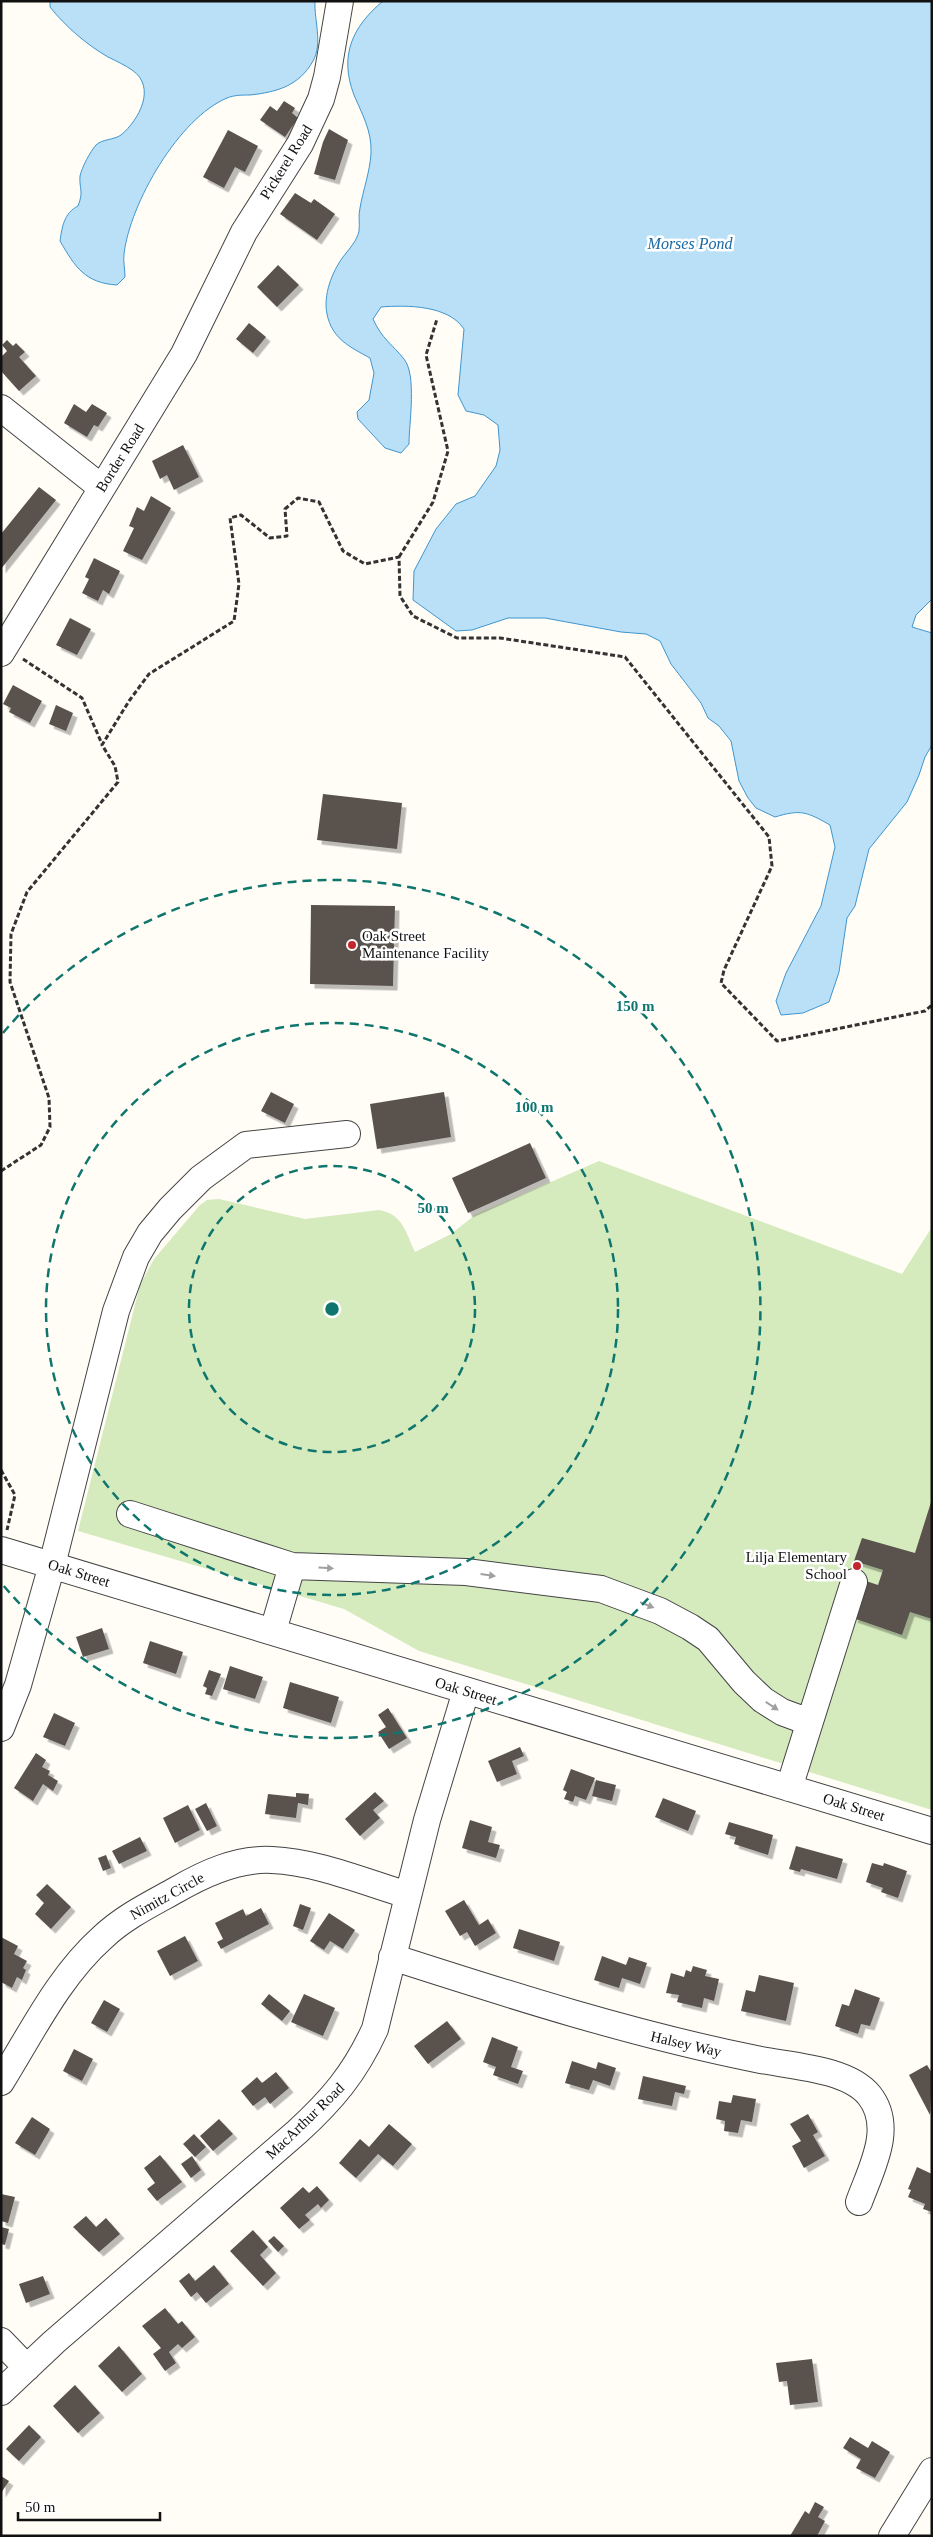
<svg xmlns="http://www.w3.org/2000/svg" width="933" height="2537" viewBox="0 0 933 2537" font-family="'Times New Roman',serif">
<style>
.green{fill:#d5ebbd}
.water{fill:#b9e0f7;stroke:#3f96cf}
.building{fill:#5a524d;filter:url(#shadow)}
.lines{fill:none;stroke-linecap:round;stroke-linejoin:round}
.minor-casing{stroke:#444;stroke-width:28}
.path{stroke:#333;stroke-width:3;stroke-dasharray:5 2.5;stroke-linecap:butt}
.minor{stroke:#fff;stroke-width:26}
.oneway{fill:#a0a0a0}
.ring{fill:none;stroke:#0f766e;stroke-width:2.5;stroke-dasharray:9 6}
.poi-dot{fill:#c4262e;stroke:#fff;stroke-width:2}
.labels{text-anchor:middle;stroke-width:5;stroke-linejoin:round;paint-order:stroke}
.street-label{font-size:15px;fill:#111;stroke:#fff}
.poi-label{font-size:15px;fill:#111;stroke:#fff;text-anchor:start}
.water-label{font-size:16px;font-style:italic;fill:#1768a6;stroke:#fff}
.centre{fill:#0f766e;stroke:#fff;stroke-width:2.5}
.ring-label{font-size:15px;text-anchor:middle;font-weight:bold;fill:#0f766e;stroke:#fff;stroke-width:5;stroke-linejoin:round;paint-order:stroke}
</style>
<defs>
<filter id="shadow"><feDropShadow dx="4.5" dy="4.5" stdDeviation="0" flood-color="#0004"/></filter>
</defs>
<rect width="100%" height="100%" fill="#fffdf5"/>
<!-- green -->
<path class="green" d="M599,1161L902,1274L932,1227V1810L419,1651L344,1609L78,1531L140,1285L154,1259L200,1205L207,1200L219,1199L305,1219L379,1210C403,1214 406,1233 415,1252L451,1234L475,1215Z"/>
<!-- water -->
<path class="water" d="M50,1H315C314,21 323,43 313,61C299,86 277,92 250,95C243,95 234,95 227,98C179,118 130,203 124,254C123,261 125,269 125,277L117,285C85,283 75,267 60,241C62,227 64,213 78,206C84,191 79,189 80,176C82,167 90,152 96,145C102,139 114,140 121,135C139,120 157,87 132,70C125,65 116,61 108,57C87,45 65,26 50,7Z
M383,1H932V599L916,615L912,627L932,633V745L925,757L919,775L907,802L869,849L855,906L847,918L839,972L829,1002L803,1013L781,1015L776,1001L786,973L821,906L835,847L830,825C807,812 801,809 775,817L756,808L748,798L739,781L731,741L719,726L708,718L701,703L671,664L660,641L646,634L621,632L545,618H508L472,630L456,631L413,600L414,571L436,529L456,504L475,496L496,466L500,450L498,425L484,415L466,411L458,395L464,329C448,305 407,305 381,307L373,319C382,339 392,344 404,359C417,375 409,423 409,444L401,453L385,448L358,419L357,412L369,400L374,373L370,358C350,347 332,339 327,314C323,295 332,272 343,257C349,249 357,241 359,231C360,224 358,216 360,208C363,190 370,172 371,153C372,131 362,114 354,95C339,56 352,27 383,1Z"/>
<!-- building -->
<path class="building" d="M284,101L295,108L292,113L298,118L285,137L260,120L270,106L277,111Z
M329,129L348,140L335,180L314,174L323,142Z
M228,130L258,146L245,172L235,167L224,188L203,177Z
M295,193L311,203L314,199L335,214L317,240L280,214Z
M278,265L299,285L277,307L257,287Z
M249,323L266,337L253,353L236,339Z
M7,340L13,346L16,343L25,352L19,357L36,376L19,391L1,371V357L7,351L2,345Z
M74,404L86,412L92,404L107,413L98,427L94,425L87,437L64,423Z
M183,445L199,477L174,490L167,475L160,479L152,461Z
M39,487L56,500L1,569V534Z
M151,496L171,508L142,560L123,551L134,528L129,526L137,507L144,511Z
M94,558L120,571L109,594L103,590L98,601L82,593L89,579L85,577Z
M70,618L91,629L77,655L56,645Z
M13,685L42,701L30,723L9,712L11,708L3,704Z
M56,705L73,713L66,731L49,724Z
M323,794L402,803L397,849L317,840Z
M311,905L395,906L393,986L310,984Z
M271,1092L294,1104L285,1123L261,1111Z
M444,1092L451,1137L377,1149L370,1104Z
M530,1143L546,1178L468,1213L452,1178Z
M932,1499V1619L910,1612L902,1635L853,1618L866,1581L878,1585L883,1570L854,1561L862,1538L915,1553Z
M102,1628L109,1649L83,1657L76,1637Z
M150,1641L183,1652L176,1674L143,1663Z
M230,1666L263,1677L255,1699L223,1689Z
M209,1670L221,1674L212,1696L205,1694L207,1688L203,1686Z
M290,1682L339,1697L331,1723L283,1708Z
M388,1708L407,1738L389,1749L378,1732L386,1727L378,1715Z
M54,1713L75,1723L65,1746L43,1737Z
M520,1747L524,1756L512,1761L517,1774L497,1782L488,1761Z
M36,1753L46,1760L42,1767L50,1771L48,1775L58,1781L53,1791L43,1784L33,1801L14,1788Z
M571,1769L595,1778L586,1800L575,1796L573,1802L564,1799L567,1792L563,1790Z
M596,1780L616,1785L612,1801L592,1796Z
M375,1792L384,1801L373,1810L380,1818L360,1836L345,1819Z
M296,1793L309,1794L308,1805L298,1803L296,1818L265,1814L268,1794L296,1797Z
M663,1798L696,1811L688,1831L655,1817Z
M206,1803L217,1826L207,1831L195,1809Z
M188,1805L200,1830L175,1843L163,1818Z
M470,1820L492,1827L488,1842L500,1845L496,1858L462,1848Z
M729,1822L773,1835L768,1855L734,1844L736,1837L725,1834Z
M140,1837L147,1851L119,1864L112,1851Z
M796,1846L843,1859L837,1879L801,1869L800,1872L789,1869Z
M106,1855L111,1868L103,1871L98,1858Z
M872,1863L883,1866L884,1863L907,1871L898,1898L881,1892L883,1888L866,1882Z
M47,1884L71,1907L51,1929L35,1914L44,1903L36,1895Z
M464,1900L479,1925L488,1919L496,1933L475,1946L467,1932L460,1936L445,1911Z
M300,1904L311,1908L303,1930L293,1926Z
M261,1908L269,1924L221,1949L217,1942L223,1939L215,1923L243,1909L246,1916Z
M329,1913L355,1930L343,1949L330,1941L324,1950L310,1941Z
M519,1929L560,1942L554,1961L513,1948Z
M185,1936L198,1961L170,1976L157,1951Z
M1,1937L18,1946L14,1954L27,1961L23,1968L26,1970L22,1980L17,1977L12,1988L1,1982Z
M602,1956L626,1965L629,1957L647,1963L640,1984L622,1978L619,1988L594,1980Z
M693,1966L707,1970L705,1976L719,1979L714,2001L704,1998L702,2008L677,2002L679,1995L666,1993L671,1973L684,1977L686,1970L691,1972Z
M759,1975L794,1983L786,2021L741,2011L746,1990L755,1992Z
M855,1989L880,1998L870,2026L861,2024L858,2034L835,2026L842,2004L849,2006Z
M269,1994L290,2011L282,2021L261,2004Z
M304,1994L335,2008L323,2036L291,2022Z
M104,2000L120,2009L107,2032L91,2023Z
M447,2021L461,2039L428,2064L414,2046Z
M492,2037L518,2047L511,2067L523,2071L518,2084L493,2075L496,2067L483,2062Z
M74,2049L93,2059L82,2081L63,2071Z
M572,2061L596,2069L598,2062L616,2068L610,2086L593,2080L589,2090L565,2083Z
M927,2065L932,2073L930,2115L909,2075Z
M276,2072L289,2088L270,2104L265,2097L253,2106L241,2091L257,2077L262,2083Z
M643,2076L686,2086L684,2094L675,2092L672,2106L638,2099Z
M733,2095L756,2099L752,2122L741,2120L738,2133L724,2131L725,2121L716,2119L719,2101L731,2103Z
M808,2114L818,2132L813,2135L825,2156L804,2168L792,2146L801,2141L790,2124Z
M32,2117L50,2129L35,2155L15,2143Z
M219,2119L233,2134L213,2151L200,2136Z
M389,2124L412,2144L393,2166L378,2154L356,2178L339,2163L360,2139L369,2147Z
M194,2134L206,2147L195,2157L183,2144Z
M160,2155L182,2182L157,2201L147,2189L155,2183L144,2168Z
M192,2156L201,2170L191,2178L181,2164Z
M917,2167L932,2174V2212L923,2209L925,2204L908,2197L911,2190L908,2189Z
M317,2186L329,2200L321,2208L318,2204L305,2215L310,2220L299,2229L280,2208L303,2187L309,2193Z
M1,2194L15,2197L8,2223L1,2221Z
M86,2216L96,2227L106,2218L120,2234L99,2252L73,2227Z
M1,2227L9,2229L5,2245L1,2244Z
M253,2230L268,2247L260,2255L276,2273L263,2286L230,2251Z
M274,2236L284,2246L278,2252L268,2241Z
M214,2265L229,2284L206,2303L197,2292L191,2297L179,2281L189,2273L195,2281Z
M43,2276L50,2294L26,2303L19,2284Z
M165,2308L178,2324L182,2321L195,2337L182,2348L178,2344L169,2352L176,2363L165,2371L153,2354L161,2348L142,2326Z
M119,2346L142,2374L122,2392L98,2366Z
M812,2359L818,2402L790,2405L787,2381L779,2382L776,2363Z
M75,2385L100,2413L78,2433L53,2406Z
M29,2425L41,2437L19,2461L6,2449Z
M850,2437L868,2448L872,2441L890,2452L875,2478L856,2468L861,2459L843,2448Z
M1,2476L9,2481L1,2493Z
M815,2502L824,2507L818,2517L825,2521L817,2536H790L805,2511L809,2514Z"/>
<g class="lines">
<defs>
<path id="minor" d="M1,408L102,488
M1,653L184,354L244,232L300,144L321,99L327,77L340,1
M130,1514L292,1566
M1,1550L932,1831
M273,1631L292,1566L466,1572L601,1589L660,1611L690,1627L708,1639L744,1682L763,1700L782,1712L809,1722
M1,1728L18,1685L52,1565L116,1311L136,1257L150,1233L170,1209L201,1178L246,1145L347,1134
M789,1788L854,1582
M392,1957C513,1996 632,2034 756,2059C789,2066 847,2068 869,2095C895,2127 871,2169 859,2202
M1,2082C32,2032 59,1976 103,1937C124,1917 151,1904 176,1890C205,1873 238,1858 272,1860C318,1862 364,1882 408,1895
M1,2341L27,2368
M1,2392L54,2342L297,2132C332,2100 355,2073 375,2029L427,1820L466,1691
M892,2536L932,2471"/>
</defs>
<!-- minor casing -->
<use href="#minor" class="minor-casing"/>
<!-- path -->
<path class="path" d="M399,557L433,502L448,451L426,355L437,319
M23,659L82,698L102,744
M1,1171L41,1145L50,1127L49,1098L10,982L11,934L27,892L118,782L115,766L102,745L129,701L149,674L234,621L239,584L230,518L241,515L270,538L287,536L285,509L298,498L319,502L343,551L365,564L399,557L400,596L413,616L457,638H500L625,657L769,837L772,866L724,970L721,983L777,1041L925,1011L932,1005
M1,1470L15,1495L7,1530"/>
<!-- minor -->
<use href="#minor" class="minor"/>
</g>
<!-- one-way arrows -->
<defs><path id="oneway-solid" d="M-6-.8H1V-3.2L6.5 0L1 3.2V.8H-6Z" transform="scale(1.25)"/></defs>
<g class="oneway">
<use href="#oneway-solid" transform="translate(326 1568) rotate(3)"/>
<use href="#oneway-solid" transform="translate(488 1575) rotate(8)"/>
<use href="#oneway-solid" transform="translate(647 1605) rotate(22)"/>
<use href="#oneway-solid" transform="translate(772 1706) rotate(33)"/>
</g>
<!-- distance rings -->
<g class="ring">
<circle cx="332" cy="1309" r="143"/>
<circle cx="332" cy="1309" r="286"/>
<path d="M3 1033A429 429 0 1 1 3 1585"/>
</g>
<!-- markers -->
<g class="poi-dot">
<circle cx="352" cy="945" r="5"/>
<circle cx="857" cy="1566" r="5"/>
</g>
<g class="labels">
<!-- street labels -->
<g class="street-label">
<text transform="translate(286 162) rotate(-58)" y="5">Pickerel Road</text>
<text transform="translate(120 458) rotate(-58)" y="5">Border Road</text>
<text transform="translate(79 1573) rotate(17)" y="5">Oak Street</text>
<text transform="translate(466 1691) rotate(17)" y="5">Oak Street</text>
<text transform="translate(854 1807) rotate(17)" y="5">Oak Street</text>
<text transform="translate(167 1896) rotate(-29)" y="5">Nimitz Circle</text>
<text transform="translate(686 2044) rotate(13)" y="5">Halsey Way</text>
<text transform="translate(305 2121) rotate(-44)" y="5">MacArthur Road</text>
</g>
<!-- poi labels -->
<g class="poi-label">
<text x="362" y="941">Oak Street<tspan x="362" dy="17">Maintenance Facility</tspan></text>
<text x="847" y="1562" text-anchor="end">Lilja Elementary<tspan x="847" dy="17">School</tspan></text>
</g>
<!-- water labels -->
<g class="water-label">
<text x="690" y="249">Morses Pond</text>
</g>
</g>
<circle cx="332" cy="1309" r="8" class="centre"/>
<g class="ring-label">
<text x="635" y="1011">150 m</text>
<text x="534" y="1112">100 m</text>
<text x="433" y="1213">50 m</text>
</g>
<!-- border -->
<rect width="933" height="2537" fill="none" stroke="#111111" stroke-width="5"/>
<!-- scale -->
<path d="M18 2512v8h142v-8" fill="none" stroke="#111111" stroke-width="2.5"/>
<text x="25" y="2512" font-size="15" fill="#111111" stroke="#ffffff" stroke-width="4" paint-order="stroke">50 m</text>
</svg>
